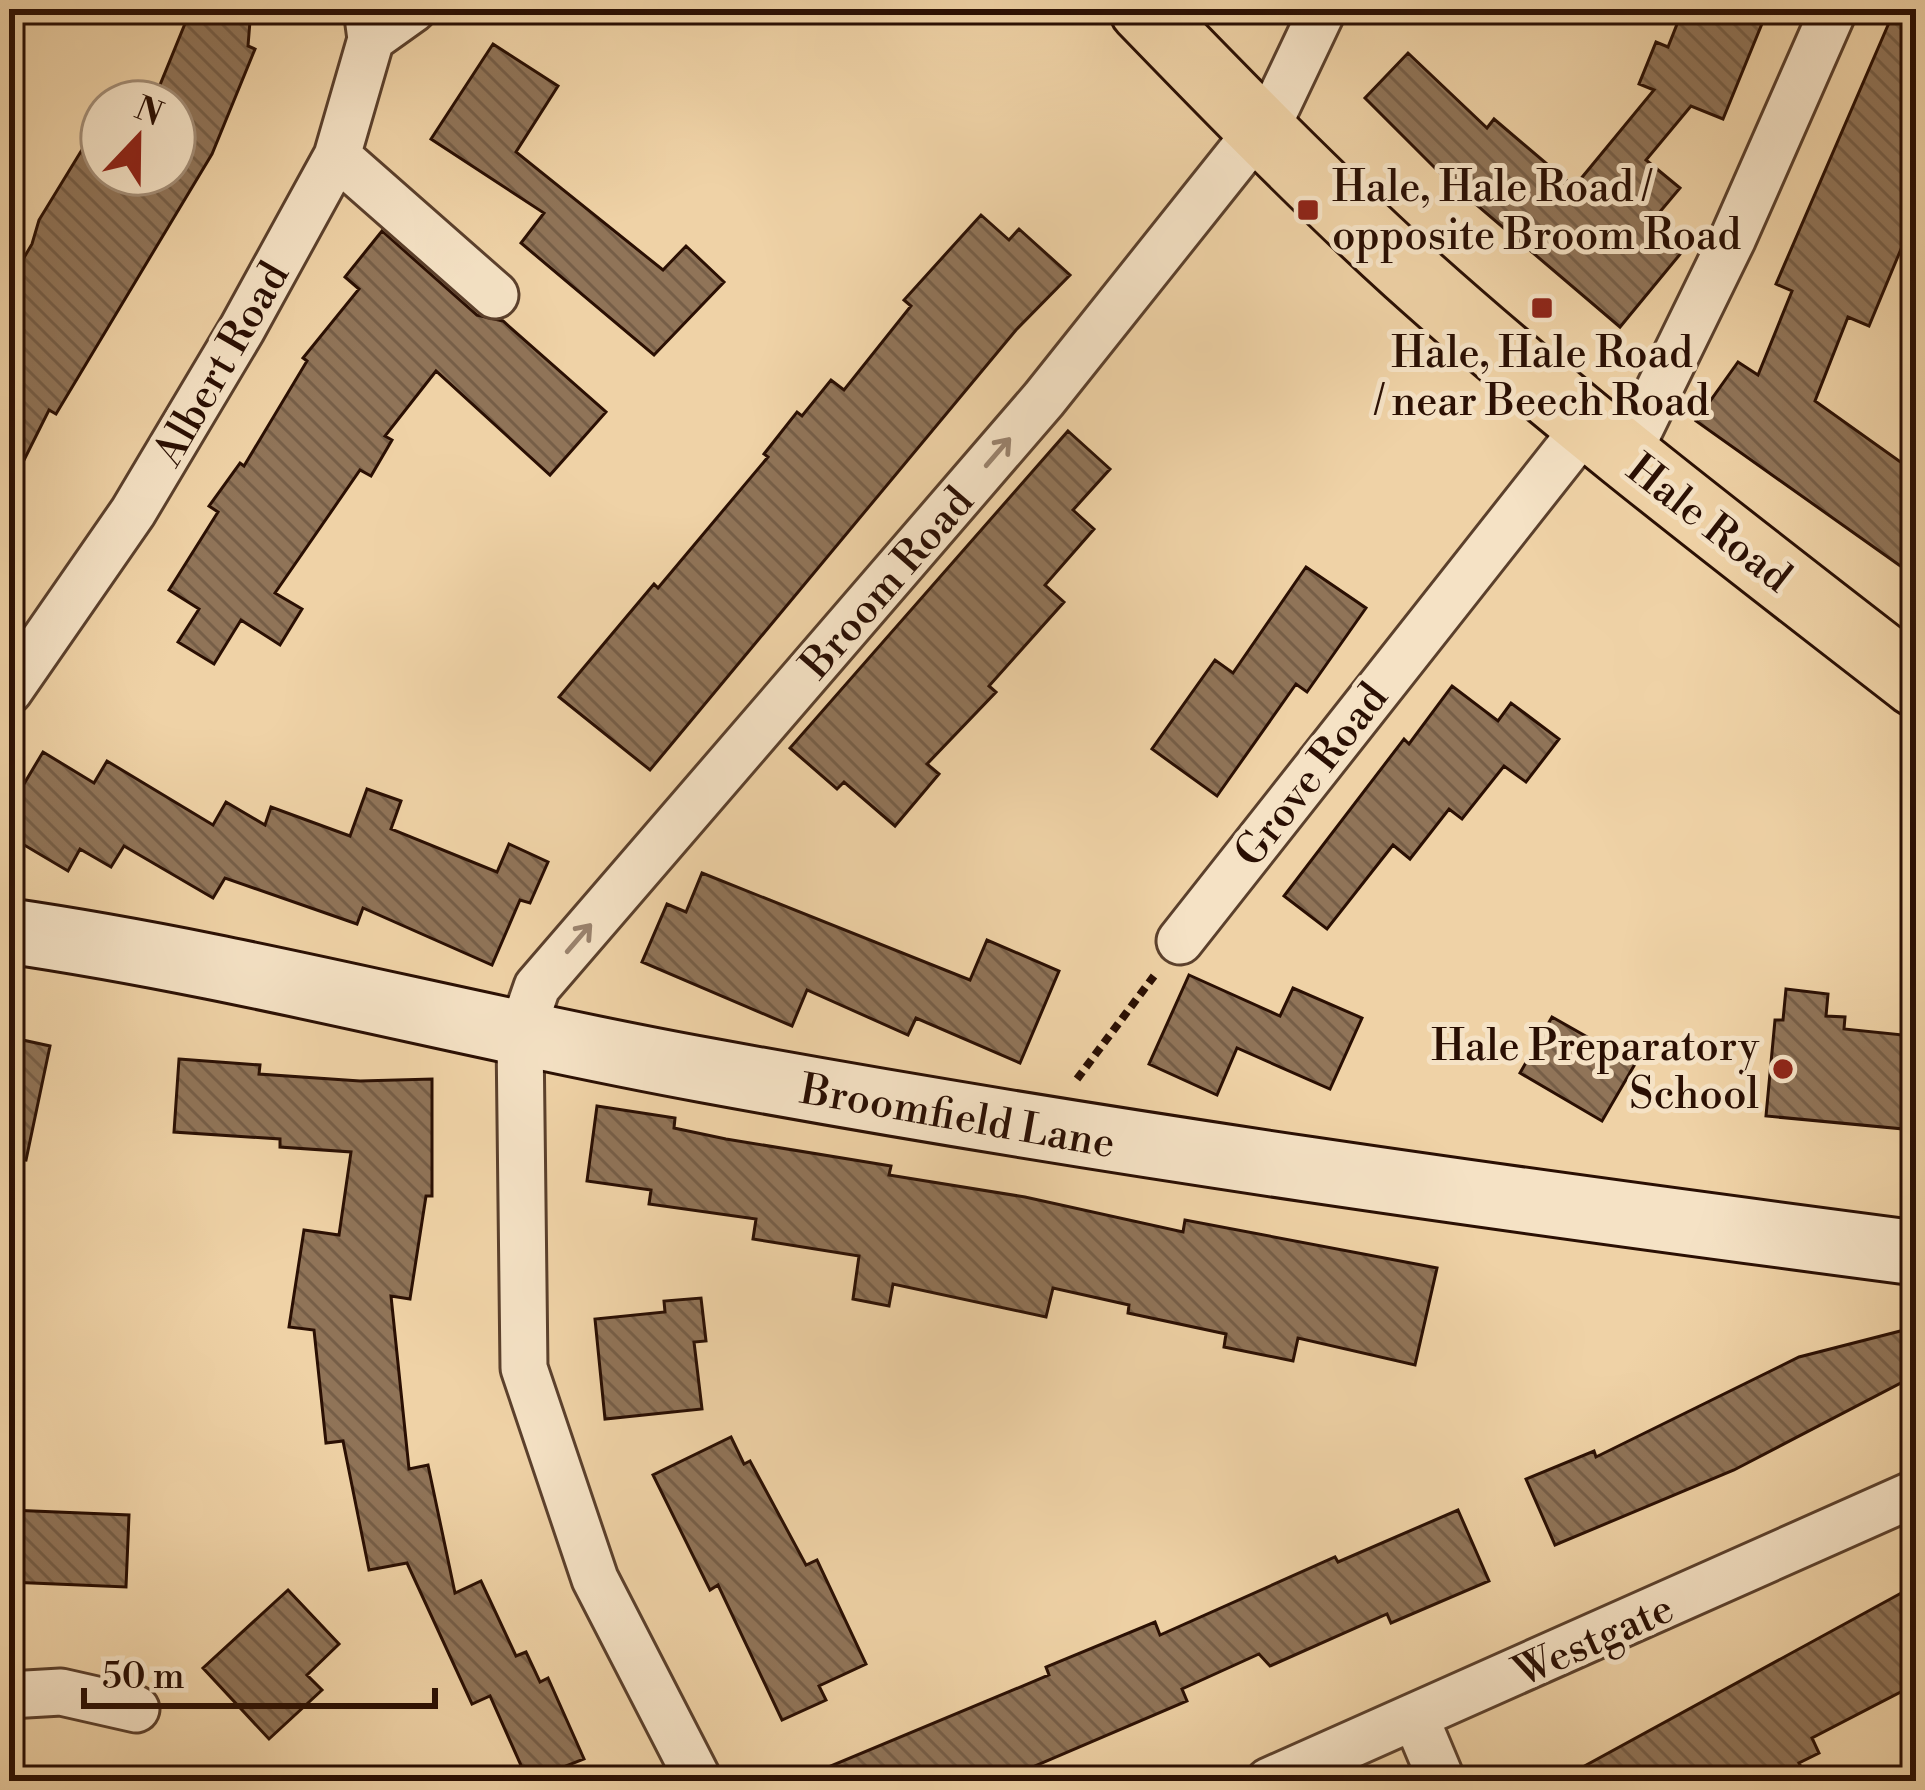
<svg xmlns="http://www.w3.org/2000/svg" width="1925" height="1790" viewBox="0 0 1925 1790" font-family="'Libre Bodoni',serif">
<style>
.building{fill:url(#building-back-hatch);stroke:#2a0f03;stroke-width:3}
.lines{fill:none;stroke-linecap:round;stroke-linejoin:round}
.minor-casing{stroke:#5b402c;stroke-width:51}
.secondary-casing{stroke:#2a0f03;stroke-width:69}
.primary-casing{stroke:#2a0f03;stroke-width:72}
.path{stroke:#2a0f03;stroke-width:8;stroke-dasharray:9 6;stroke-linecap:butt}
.minor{stroke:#f5e2c5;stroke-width:45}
.secondary{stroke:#f5e2c5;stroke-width:63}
.primary{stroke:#efd2a6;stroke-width:66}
.oneway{stroke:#9a836e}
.poi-dot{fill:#8f2418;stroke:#f5e2c5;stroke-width:4.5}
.labels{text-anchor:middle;stroke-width:10;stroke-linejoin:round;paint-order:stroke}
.poi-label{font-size:42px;fill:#2a0f03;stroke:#f5e2c5;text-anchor:start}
.street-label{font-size:42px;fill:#2a0f03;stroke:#f5e2c5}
</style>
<defs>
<pattern id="building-back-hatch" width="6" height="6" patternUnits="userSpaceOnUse" patternTransform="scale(3)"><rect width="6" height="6" fill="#907458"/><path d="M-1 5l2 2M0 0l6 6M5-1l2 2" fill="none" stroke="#765e47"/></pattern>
</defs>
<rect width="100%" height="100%" fill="#efd2a6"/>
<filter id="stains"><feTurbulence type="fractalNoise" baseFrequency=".00167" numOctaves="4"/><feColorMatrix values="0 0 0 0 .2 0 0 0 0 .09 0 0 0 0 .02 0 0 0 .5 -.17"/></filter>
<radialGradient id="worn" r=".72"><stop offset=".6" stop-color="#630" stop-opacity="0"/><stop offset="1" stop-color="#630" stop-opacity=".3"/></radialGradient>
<!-- building -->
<path class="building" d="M191,9H251L248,46L255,49L212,154L56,414L49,410L9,490V283L32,244L39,220L83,148L102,160V174H174V102H153Z
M1683,9H1768L1723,119L1691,106L1646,160L1680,188L1653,220L1686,247L1620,327L1445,178L1365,98L1408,53L1487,128L1494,119L1574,187L1654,90L1639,84L1656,42L1668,47Z
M1895,9H1916V213L1869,326L1848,317L1815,401L1916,473V577L1696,421L1738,362L1758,375L1792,291L1776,284Z
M493,44L558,86L516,152L663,270L686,246L724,282L654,355L521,243L544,213L431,139Z
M981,215L1009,240L1019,229L1070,275L1016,330L650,770L559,697L654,584L658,588L768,457L764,454L797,412L802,416L831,380L844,390L911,306L904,300Z
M382,231L477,315L503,321L606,412L550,475L436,371L385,436L392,440L371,476L360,470L275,593L302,609L280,645L241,620L214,664L178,642L199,609L169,590L218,512L209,506L240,463L244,466L307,361L303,358L359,289L345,277Z
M1068,431L1110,469L1073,510L1094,529L1045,585L1064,602L989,686L996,692L927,764L939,774L895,826L844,782L837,789L790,748Z
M1306,567L1366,608L1307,692L1296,684L1217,796L1152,749L1215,660L1233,673Z
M1452,686L1498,721L1511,703L1559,739L1526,782L1504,766L1462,819L1449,809L1410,859L1393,845L1327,929L1284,896L1404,739L1409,744Z
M43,752L94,783L107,761L213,825L226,802L265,825L271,807L350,836L367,789L401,801L391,829L497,872L509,844L548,862L530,903L520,900L492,965L363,908L357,924L225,878L213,898L124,846L111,867L80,849L68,871L9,836V809Z
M702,873L970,980L987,940L1059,971L1020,1063L916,1018L908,1035L807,990L792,1026L642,962L667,904L686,912Z
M1189,975L1280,1016L1293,988L1362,1018L1330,1089L1237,1048L1217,1095L1149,1064Z
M1786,989L1828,994L1826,1016L1845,1017L1844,1029L1913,1036L1904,1129L1766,1116L1775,1020H1783Z
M1552,1017L1635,1064L1602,1121L1520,1073Z
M9,1037L50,1046L26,1160L9,1158Z
M179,1059L260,1065L259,1074L360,1081L432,1079V1196H426L410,1299L391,1296L409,1469L428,1465L455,1593L481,1581L516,1656L526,1652L540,1682L548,1678L584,1759L528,1781L490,1696L472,1704L407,1563L369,1570L343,1441L326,1443L314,1330L289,1327L304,1230L339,1235L351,1152L280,1147V1139L174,1132Z
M597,1106L675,1118L674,1128L726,1139L891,1166L889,1175L1025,1197L1183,1232L1185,1220L1437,1268L1415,1365L1298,1338L1293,1361L1224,1347L1226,1334L1128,1313L1129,1305L1053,1288L1046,1317L893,1284L889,1306L853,1299L859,1256L753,1239L756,1219L649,1204L651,1190L587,1181Z
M701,1298L706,1341L694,1342L702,1409L605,1419L595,1319L665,1312L664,1301Z
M1916,1327V1375L1734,1470L1555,1545L1526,1479L1594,1451L1596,1457L1799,1357Z
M731,1437L744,1464L750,1461L806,1565L817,1560L866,1664L819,1686L826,1700L782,1720L718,1585L710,1590L653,1475Z
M9,1510L129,1515L126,1587L9,1582Z
M1458,1510L1489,1581L1391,1623L1387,1614L1270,1666L1259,1654L1182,1689L1187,1701L1000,1781H795L1049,1675L1046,1667L1155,1622L1160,1635L1335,1557L1338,1562Z
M1916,1585V1684L1812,1738L1819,1753L1799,1763L1808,1781H1557Z
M288,1590L339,1644L307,1675L322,1690L269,1739L203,1668Z"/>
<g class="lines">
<defs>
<path id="minor" d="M371,39L413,9
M337,156L495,295
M1626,457L1733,238L1834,9
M9,691L133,512L242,329L337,156L371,39L367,9
M1180,941L1587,425
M9,1695L61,1692L136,1709
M1416,1719L1442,1781
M699,1781L595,1579L524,1368L520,1036L537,987L1044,399L1276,108L1323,9
M1269,1781L1916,1493"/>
<path id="secondary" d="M9,931C243,965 472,1028 705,1070C1107,1144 1511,1200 1916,1253"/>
<path id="primary" d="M1143,9C1229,98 1316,187 1408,271C1570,417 1744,549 1916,683"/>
</defs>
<!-- minor casing -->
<use href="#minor" class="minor-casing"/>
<!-- secondary casing -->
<use href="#secondary" class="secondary-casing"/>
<!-- primary casing -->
<use href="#primary" class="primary-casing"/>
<!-- path -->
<path class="path" d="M1077,1079L1154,976"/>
<!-- minor -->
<use href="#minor" class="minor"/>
<!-- secondary -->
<use href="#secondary" class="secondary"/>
<!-- primary -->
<use href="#primary" class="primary"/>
</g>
<!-- one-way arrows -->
<defs><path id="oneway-shaft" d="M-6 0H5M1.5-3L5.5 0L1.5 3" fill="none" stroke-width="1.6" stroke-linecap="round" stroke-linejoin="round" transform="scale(3)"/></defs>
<g class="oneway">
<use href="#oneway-shaft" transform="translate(998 452) rotate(-49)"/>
<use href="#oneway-shaft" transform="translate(579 938) rotate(-49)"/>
</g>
<!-- markers -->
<g class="poi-dot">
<rect x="1296" y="198" width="24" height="24" rx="6"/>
<rect x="1530" y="296" width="24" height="24" rx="6"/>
<circle cx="1783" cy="1069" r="12"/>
</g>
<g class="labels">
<!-- poi labels -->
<g class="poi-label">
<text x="1332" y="201">Hale, Hale Road /<tspan x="1332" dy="48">opposite Broom Road</tspan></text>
<text x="1542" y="367" text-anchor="middle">Hale, Hale Road<tspan x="1542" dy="48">/ near Beech Road</tspan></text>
<text x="1759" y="1060" text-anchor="end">Hale Preparatory<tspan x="1759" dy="48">School</tspan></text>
</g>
<!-- street labels -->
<g class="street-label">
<text transform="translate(220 363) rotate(-60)" y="15">Albert Road</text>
<text transform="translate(1710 522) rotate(38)" y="15">Hale Road</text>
<text transform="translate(886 582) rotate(-49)" y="15">Broom Road</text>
<text transform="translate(1310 774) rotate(-52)" y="15">Grove Road</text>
<text transform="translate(958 1115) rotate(10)" y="15">Broomfield Lane</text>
<text transform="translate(1593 1639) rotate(-24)" y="15">Westgate</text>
</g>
</g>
<!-- margin -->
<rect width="1925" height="1790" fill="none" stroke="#efd2a6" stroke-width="48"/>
<rect x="12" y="12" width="1901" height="1766" fill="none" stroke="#2a0f03" stroke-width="6"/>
<rect x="24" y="24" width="1877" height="1742" fill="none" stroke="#2a0f03" stroke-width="3"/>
<!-- north arrow -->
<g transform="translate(138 138) rotate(22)"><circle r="57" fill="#f5e2c5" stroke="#a48e77" stroke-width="3"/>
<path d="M0-9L21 45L0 30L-21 45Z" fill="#8f2418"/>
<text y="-18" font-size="33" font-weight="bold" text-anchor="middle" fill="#2a0f03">N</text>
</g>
<!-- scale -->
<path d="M84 1688v18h351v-18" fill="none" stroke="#2a0f03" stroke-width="6"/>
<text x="102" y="1688" font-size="36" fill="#2a0f03" stroke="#f5e2c5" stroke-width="9" paint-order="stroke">50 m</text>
<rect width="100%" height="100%" filter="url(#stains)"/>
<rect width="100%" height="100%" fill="url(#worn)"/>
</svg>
